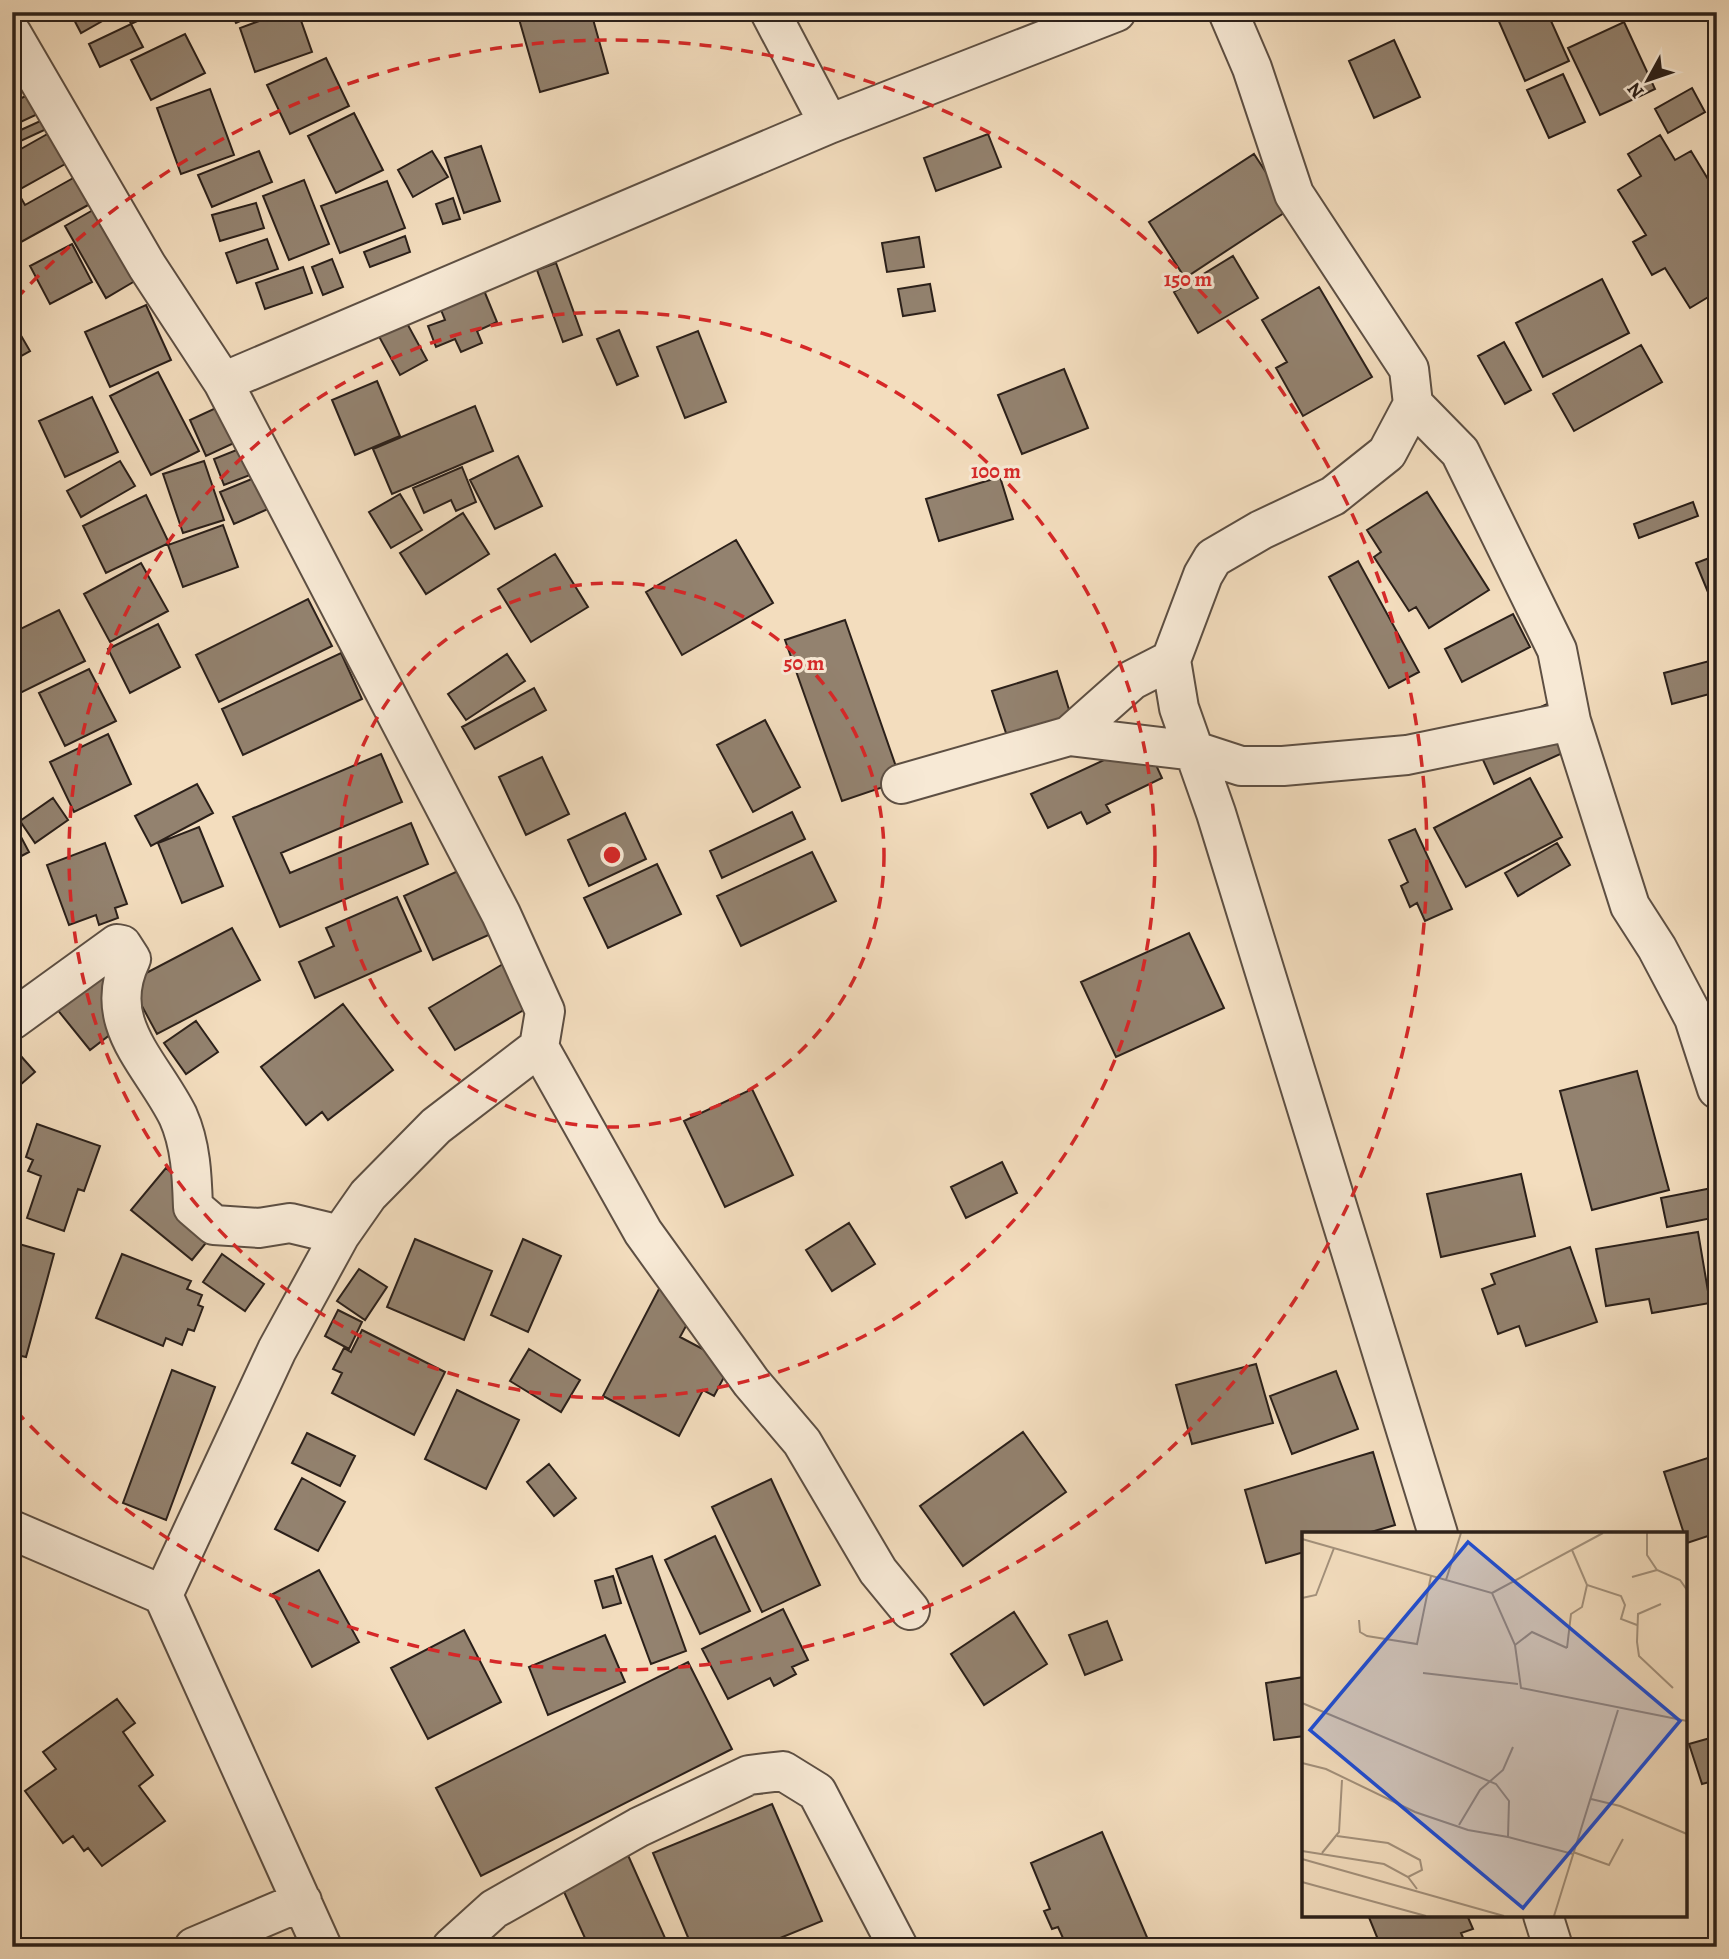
<svg xmlns="http://www.w3.org/2000/svg" width="1729" height="1959" viewBox="0 0 1729 1959" font-family="Alegreya,serif">
<style>
.building{fill:#93826f;stroke:#2b201a;stroke-width:2}
.lines{fill:none;stroke-linecap:round;stroke-linejoin:round}
.minor-casing{stroke:#5d4f43;stroke-width:42}
.minor{stroke:#f7e9d5;stroke-width:38}
.ring{fill:none;stroke:#d62828;stroke-width:3.5;stroke-dasharray:12 9}
.inset-road{fill:none;stroke:#a3917c;stroke-width:2}
.view{fill:#1d4ed8;fill-opacity:0.15;stroke:#1d4ed8;stroke-width:3.5}
.inset-edge{fill:none;stroke:#2b201a;stroke-width:3.5}
.centre{fill:#d62828;stroke:#f7e9d5;stroke-width:3.5}
.ring-label{font-size:21px;text-anchor:middle;font-weight:bold;fill:#d62828;stroke:#f7e9d5;stroke-width:6;stroke-linejoin:round;paint-order:stroke}
</style>
<rect width="100%" height="100%" fill="#f3ddbe"/>
<filter id="stains"><feTurbulence type="fractalNoise" baseFrequency=".00286" numOctaves="4"/><feColorMatrix values="0 0 0 0 .2 0 0 0 0 .09 0 0 0 0 .02 0 0 0 .5 -.17"/></filter>
<radialGradient id="worn" r=".72"><stop offset=".6" stop-color="#630" stop-opacity="0"/><stop offset="1" stop-color="#630" stop-opacity=".3"/></radialGradient>
<!-- building -->
<path class="building" d="M70,12H111L113,15L81,33Z
M126,12H157L131,24Z
M231,12H261L236,23Z
M284,12H298L312,52L255,72L240,28Z
M517,12H591L608,73L540,92Z
M1507,12H1547L1569,61L1525,81L1497,17Z
M1624,22L1655,89L1600,115L1568,48Z
M131,24L143,47L100,67L89,44Z
M185,34L205,73L151,100L131,60Z
M1394,40L1420,97L1374,118L1349,61Z
M326,58L349,106L290,134L267,85Z
M1563,74L1585,122L1549,138L1527,90Z
M1692,88L1705,112L1668,133L1655,109Z
M210,89L234,155L181,174L157,108Z
M33,93L42,112L12,126V102Z
M354,113L383,170L336,193L308,136Z
M49,117L53,126L12,145V134Z
M58,128L76,158L17,191L25,205L84,172L99,199L12,247V154Z
M988,134L1001,167L936,191L924,158Z
M1660,135L1675,160L1691,151L1717,194V307L1710,296L1690,308L1665,268L1652,275L1633,242L1646,235L1618,190L1641,176L1628,154Z
M481,146L500,201L464,213L445,158Z
M259,151L272,182L212,207L198,175Z
M432,151L448,177L413,197L398,170Z
M1254,154L1290,209L1185,278L1149,222Z
M304,180L329,244L289,260L263,196Z
M387,181L405,228L340,253L321,206Z
M453,198L460,219L443,224L436,204Z
M256,203L264,228L220,241L212,215Z
M100,206L140,278L106,298L65,226Z
M405,236L410,252L370,267L364,252Z
M919,237L924,267L887,272L882,243Z
M267,239L278,269L237,283L226,253Z
M72,244L92,282L50,304L30,266Z
M1233,256L1258,298L1198,333L1174,292Z
M332,259L343,287L323,295L312,267Z
M556,263L582,335L563,342L537,270Z
M303,267L312,293L265,309L256,283Z
M1602,279L1629,333L1543,377L1516,323Z
M930,284L935,311L903,316L898,289Z
M1319,287L1372,377L1303,416L1276,368L1287,362L1262,320Z
M483,288L497,322L477,331L482,343L461,352L455,339L436,347L428,326L445,320L437,300Z
M146,305L171,360L110,387L85,332Z
M403,316L427,360L400,375L376,331Z
M12,320L30,351L12,361Z
M619,330L638,376L617,385L597,339Z
M698,331L726,402L685,418L657,347Z
M1504,342L1531,390L1505,404L1478,356Z
M1641,345L1662,382L1574,431L1553,394Z
M1064,369L1088,428L1022,454L998,395Z
M158,372L199,451L151,475L110,396Z
M377,381L400,436L355,455L332,400Z
M92,397L118,452L65,477L39,421Z
M475,406L493,451L392,494L373,449Z
M218,407L234,443L206,456L190,420Z
M239,449L250,475L224,485L214,459Z
M518,456L542,506L495,529L470,480Z
M120,461L135,486L81,517L67,491Z
M204,461L224,520L183,533L163,474Z
M462,467L476,502L456,511L451,500L424,513L413,488Z
M1000,477L1013,519L939,541L926,499Z
M254,478L268,509L234,524L220,492Z
M1427,492L1489,590L1429,628L1416,607L1409,611L1374,557L1381,552L1367,530Z
M400,494L422,530L391,548L369,512Z
M146,495L169,543L106,573L83,526Z
M1693,502L1698,516L1639,538L1634,524Z
M463,513L489,554L426,594L400,553Z
M223,525L238,567L183,587L168,545Z
M736,540L773,603L682,655L646,592Z
M555,554L588,607L531,642L498,589Z
M1717,555V614L1696,563Z
M1358,561L1419,672L1389,688L1329,577Z
M141,563L168,611L110,642L84,594Z
M308,599L332,646L219,702L196,655Z
M59,610L85,661L12,697V633Z
M1513,614L1530,647L1462,682L1445,649Z
M845,620L901,781L842,801L785,640Z
M158,624L180,667L130,693L108,649Z
M341,653L362,699L243,755L222,709Z
M507,654L525,681L466,720L448,694Z
M1717,659V692L1672,704L1664,673Z
M89,669L116,721L65,746L39,693Z
M1057,671L1071,716L1007,736L992,691Z
M534,688L546,710L475,749L462,727Z
M1547,704L1567,751L1494,784L1473,738Z
M765,720L800,787L753,812L717,745Z
M108,734L131,784L74,812L50,762Z
M1145,741L1162,778L1106,805L1110,812L1087,824L1081,812L1048,828L1031,794Z
M381,754L402,802L281,853L290,873L411,823L428,864L280,927L233,817Z
M542,757L569,814L526,835L499,777Z
M1530,778L1562,837L1466,887L1434,828Z
M197,784L213,813L151,846L135,816Z
M53,798L68,820L35,843L20,821Z
M792,812L805,839L722,878L710,851Z
M625,813L646,859L589,886L568,840Z
M12,820L29,852L12,861Z
M199,827L223,886L182,903L158,843Z
M1415,829L1452,909L1425,921L1417,903L1410,907L1401,886L1408,882L1389,840Z
M105,843L127,904L115,908L118,918L99,925L96,915L69,925L47,865Z
M1557,843L1570,865L1518,896L1505,873Z
M812,852L836,901L741,946L717,896Z
M473,864L504,928L433,960L404,896Z
M657,864L681,914L608,948L584,898Z
M397,897L421,951L315,998L299,962L334,946L326,928Z
M232,928L260,980L157,1034L129,982Z
M1189,933L1224,1008L1116,1057L1081,982Z
M508,961L534,1004L455,1050L429,1008Z
M95,970L133,1017L90,1050L52,1003Z
M343,1004L393,1070L328,1120L322,1112L306,1125L261,1067Z
M196,1021L218,1052L186,1074L164,1043Z
M12,1046L35,1072L12,1092Z
M1637,1071L1669,1190L1592,1210L1560,1091Z
M752,1089L793,1175L725,1207L684,1121Z
M37,1124L100,1146L84,1191L78,1189L64,1231L27,1218L41,1176L28,1171L33,1160L26,1157Z
M1002,1162L1017,1193L966,1218L951,1187Z
M166,1168L227,1217L192,1260L131,1210Z
M1521,1174L1535,1236L1441,1257L1427,1194Z
M1717,1187V1217L1667,1227L1661,1198Z
M849,1223L875,1264L832,1291L806,1250Z
M1698,1232L1710,1303L1652,1313L1649,1299L1606,1306L1596,1249Z
M415,1239L492,1271L464,1340L387,1307Z
M523,1239L561,1256L528,1332L491,1315Z
M12,1242L54,1254L26,1357L12,1354Z
M1570,1247L1597,1322L1526,1346L1519,1326L1498,1334L1482,1289L1495,1284L1491,1274Z
M122,1254L191,1281L187,1289L202,1295L198,1305L203,1307L194,1331L188,1329L182,1345L166,1338L163,1346L96,1318Z
M222,1254L264,1284L245,1311L203,1282Z
M359,1269L387,1287L365,1320L337,1301Z
M661,1285L698,1304L680,1337L731,1364L714,1396L703,1390L679,1436L603,1396Z
M338,1310L362,1322L349,1349L325,1336Z
M362,1330L445,1372L414,1435L332,1393L342,1373L333,1369L344,1348L351,1352Z
M529,1349L580,1380L561,1412L510,1381Z
M1256,1364L1273,1423L1192,1444L1176,1385Z
M172,1370L215,1387L166,1520L123,1503Z
M1336,1371L1358,1429L1292,1454L1270,1396Z
M457,1390L519,1420L486,1489L425,1459Z
M1023,1432L1066,1492L963,1566L920,1506Z
M307,1433L355,1456L340,1486L292,1463Z
M1373,1452L1395,1525L1364,1534H1304V1552L1266,1563L1245,1490Z
M1717,1455V1533L1687,1543L1664,1472Z
M549,1464L576,1498L554,1516L527,1482Z
M302,1478L345,1502L318,1551L275,1529Z
M771,1479L820,1585L762,1612L712,1507Z
M715,1536L750,1611L700,1634L665,1560Z
M652,1556L686,1651L651,1664L616,1569Z
M319,1570L359,1642L312,1667L273,1594Z
M613,1576L621,1603L603,1608L595,1581Z
M783,1609L808,1660L792,1667L796,1674L774,1686L770,1678L728,1699L702,1649Z
M1014,1612L1047,1664L984,1705L951,1654Z
M1107,1621L1122,1660L1085,1675L1069,1635Z
M464,1630L501,1702L428,1739L391,1668Z
M605,1635L625,1682L548,1715L529,1667Z
M688,1662L732,1749L481,1876L436,1788Z
M1304,1677V1736L1274,1740L1266,1683Z
M117,1699L135,1723L123,1732L153,1775L139,1786L165,1821L102,1866L88,1848L84,1851L73,1836L63,1843L25,1791L56,1769L43,1752Z
M1717,1736V1780L1702,1784L1689,1744Z
M772,1804L822,1921L758,1947H692L653,1853Z
M1102,1832L1149,1942L1137,1947H1067L1058,1927L1052,1929L1044,1911L1050,1909L1031,1863Z
M627,1853L669,1947H589L560,1883Z
M1368,1915H1467L1473,1929L1461,1933L1467,1947H1381Z"/>
<g class="lines">
<defs>
<path id="minor" d="M770,12L829,124
M1228,12L1252,68L1294,194L1409,369L1413,404L1387,453L1333,496L1261,530L1213,558L1203,575L1171,660L1179,708L1216,813L1438,1534
M12,34L147,266L223,382L501,914L545,1011L539,1047L436,1126L368,1195L340,1235L277,1350L163,1595L322,1947
M223,382L829,124L1116,12
M1413,404L1460,452L1557,650L1571,721L1630,906L1657,948L1694,1018L1717,1089
M1069,736L1132,680L1171,660
M901,784L1069,736L1195,751L1241,766H1283L1407,755L1571,721
M12,1020L117,944L122,945L131,959C100,1023 151,1062 178,1116C191,1145 192,1177 193,1207L214,1225L259,1228L290,1223L340,1235
M539,1047L643,1232L751,1382L802,1442L878,1571L910,1610
M12,1530L163,1595
M1543,1915L1553,1947
M194,1947L302,1901
M452,1947L494,1909L639,1827L749,1775L783,1771L817,1792L898,1947"/>
</defs>
<!-- minor casing -->
<use href="#minor" class="minor-casing"/>
<!-- minor -->
<use href="#minor" class="minor"/>
</g>
<!-- distance rings -->
<g class="ring">
<circle cx="612" cy="855" r="272"/>
<circle cx="612" cy="855" r="543"/>
<path d="M16 299A815 815 0 1 1 16 1411"/>
</g>
<!-- overview -->
<g transform="translate(1302 1532)">
<rect width="385" height="385" fill="#f3ddbe"/>
<path class="inset-road" d="M345,1V23L355,38L378,48L385,58M0,7L190,61L213,113L219,156L385,189M270,18L285,53L319,64L323,73L319,87L335,93M330,45L355,38M144,48L159,1M190,61L301,1M0,66L14,63L32,16M359,72L336,82L335,110L337,124L371,156M57,88L58,100L65,104L115,112L129,44M213,113L230,100L265,116M265,116L269,82L280,75L285,53M121,141L216,152M0,171L194,252L207,269L206,305L271,322M0,231L24,237L113,280L166,298L206,305M289,267L318,274L385,302M157,293L178,258L201,238L211,215M35,304L86,311L118,328L120,338L106,345M0,319L82,332L106,345L115,357M271,320L307,333L321,307M20,321L37,300L40,248M0,327L202,384M0,350L124,384M252,384L316,178"/>
<path class="view" d="M166,10L378,189L221,376L8,198Z"/>
<rect width="385" height="385" class="inset-edge"/>
</g>
<circle cx="612" cy="855" r="10" class="centre"/>
<g class="ring-label">
<text x="1188" y="286">150 m</text>
<text x="996" y="478">100 m</text>
<text x="804" y="670">50 m</text>
</g>
<!-- margin -->
<rect width="1729" height="1959" fill="none" stroke="#f3ddbe" stroke-width="42"/>
<rect x="14" y="14" width="1701" height="1931" fill="none" stroke="#2b201a" stroke-width="3.5"/>
<rect x="21" y="21" width="1687" height="1917" fill="none" stroke="#2b201a" stroke-width="2"/>
<!-- north arrow -->
<g transform="translate(1648 80) rotate(230)" stroke="#f7e9d5" stroke-width="5" paint-order="stroke">
<path d="M0-5L12 26L0 18L-12 26Z" fill="#2b201a"/>
<text y="-10" font-size="19" font-weight="bold" text-anchor="middle" fill="#2b201a">N</text>
</g>
<rect width="100%" height="100%" filter="url(#stains)"/>
<rect width="100%" height="100%" fill="url(#worn)"/>
</svg>
